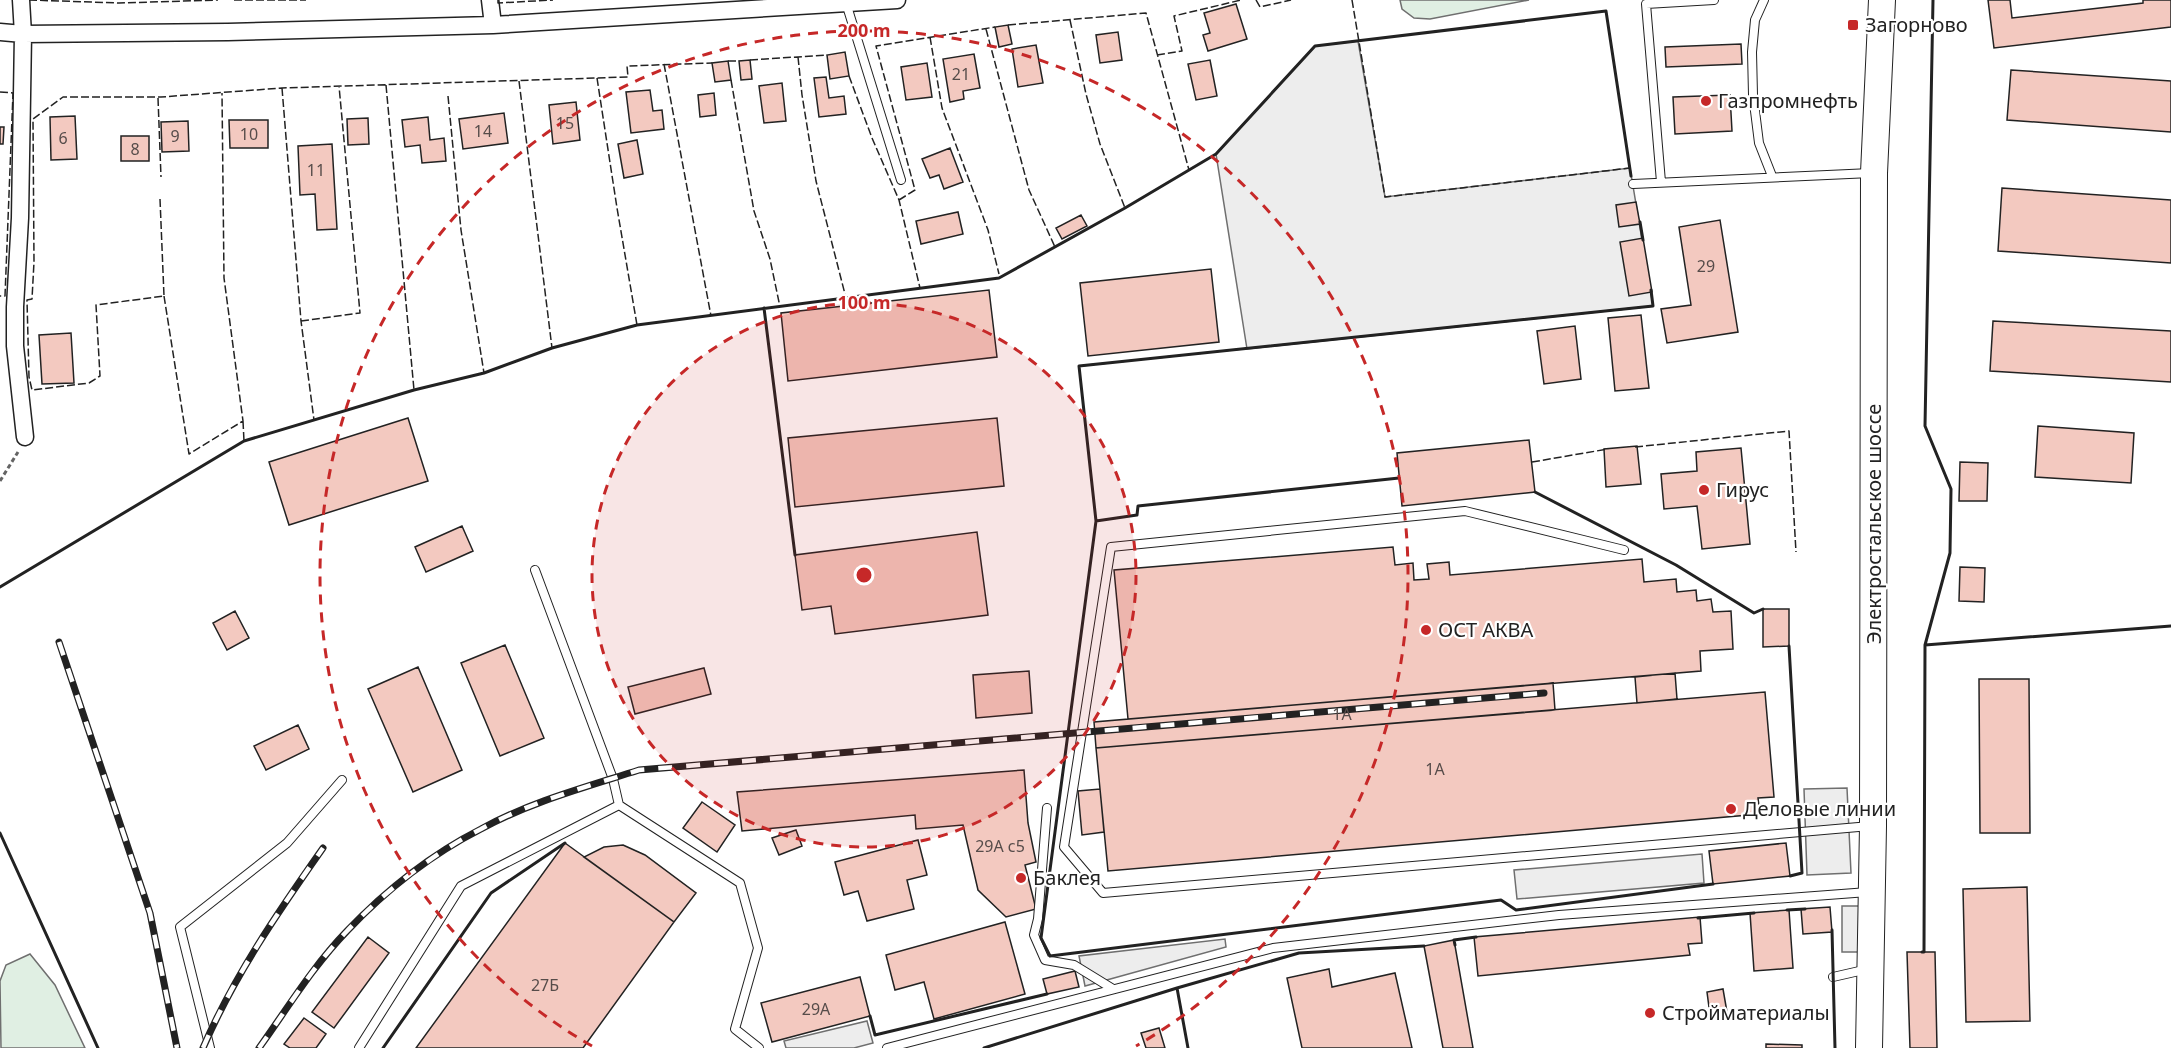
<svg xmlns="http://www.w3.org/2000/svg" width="2171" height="1048" viewBox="0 0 2171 1048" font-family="'Noto Sans',sans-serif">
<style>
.green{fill:#e0efe3;stroke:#6f6f6f;stroke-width:1.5}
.parking{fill:#ededed;stroke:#6f6f6f;stroke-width:1.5}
.building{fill:#f3c9c0;stroke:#222;stroke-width:1.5}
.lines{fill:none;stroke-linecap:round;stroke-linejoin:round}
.service-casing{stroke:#222;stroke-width:10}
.minor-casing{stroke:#222;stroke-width:19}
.primary-casing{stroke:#222;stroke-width:28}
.path{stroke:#646464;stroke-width:3;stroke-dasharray:4.5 3;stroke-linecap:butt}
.service{stroke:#fff;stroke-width:8}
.minor{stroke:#fff;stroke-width:16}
.primary{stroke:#fff;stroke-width:26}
.rail-casing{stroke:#222;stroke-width:7}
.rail{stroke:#fff;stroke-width:4.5;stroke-dasharray:14;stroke-linecap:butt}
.fence{stroke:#222;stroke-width:1.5;stroke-dasharray:8 3;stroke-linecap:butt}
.wall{stroke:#222;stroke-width:3}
.ring{fill:none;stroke:#c62828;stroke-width:3;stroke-dasharray:10 8}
.poi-dot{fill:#c62828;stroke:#fff;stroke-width:2}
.labels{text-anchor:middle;stroke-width:4.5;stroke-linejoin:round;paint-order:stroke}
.number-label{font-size:16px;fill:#564c4a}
.poi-label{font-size:20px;fill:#222;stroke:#fff;text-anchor:start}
.street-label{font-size:20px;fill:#222;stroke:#fff}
.centre{fill:#c62828;stroke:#fff;stroke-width:3}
.ring-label{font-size:18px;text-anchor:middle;font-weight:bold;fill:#c62828;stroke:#fff;stroke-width:4.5;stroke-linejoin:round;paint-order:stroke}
</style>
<rect width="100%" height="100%" fill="#fff"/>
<!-- green -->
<path class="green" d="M1400,0H1529L1430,19L1414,18L1402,9Z
M30,954L55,985L85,1048H1L0,981L6,965Z"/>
<!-- parking -->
<path class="parking" d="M1358,41L1385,197L1630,168L1653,306L1247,349L1216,154L1315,46Z
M1847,788L1851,873L1807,875L1804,789Z
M1702,854L1704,883L1517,899L1514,870Z
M1842,906H1862V952H1842Z
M1225,939L1226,947L1085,986L1079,956Z
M867,1021L873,1043L854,1048H786L784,1041Z"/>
<!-- building -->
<path class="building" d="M1988,0H2010L2012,18L2143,3V0H2171V27L1994,48Z
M1236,4L1247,39L1208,51L1203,35L1210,33L1204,13Z
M1008,25L1012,44L999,47L995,27Z
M1118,32L1122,60L1100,63L1096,35Z
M1741,44L1742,64L1666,67L1665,47Z
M1036,45L1043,83L1018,87L1012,49Z
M845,52L849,76L830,79L827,55Z
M974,54L980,88L963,91L964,99L950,102L943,59Z
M750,60L752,79L741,80L739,61Z
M1210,60L1217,96L1196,100L1188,64Z
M728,61L731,80L715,82L712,63Z
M927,63L932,97L906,100L901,67Z
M2011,70L2171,81V132L2007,120Z
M826,77L829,98L844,96L846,114L819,117L814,78Z
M782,83L786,121L764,123L759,86Z
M650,90L653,111L662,110L664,129L631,133L626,92Z
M714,93L716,115L700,117L698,95Z
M1730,95L1732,131L1675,134L1673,97Z
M576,102L580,140L553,144L549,105Z
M504,113L508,143L463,149L459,119Z
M75,116L77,159L51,160L50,117Z
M428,117L430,140L444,138L446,161L422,163L420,145L405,147L402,120Z
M368,118L369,144L348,145L347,119Z
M229,120H268V148H230Z
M188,121L189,151L162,152L161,122Z
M0,127H4L3,144H0Z
M121,136H149V161H121Z
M637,140L643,174L624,178L618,144Z
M332,144L337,229L317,230L315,194L300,195L298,146Z
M950,148L963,182L944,189L939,175L930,178L922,159Z
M2002,188L2171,200V263L1998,251Z
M1636,202L1640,224L1619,227L1616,205Z
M958,212L963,234L921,244L916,221Z
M1081,215L1087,226L1062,239L1056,228Z
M1720,220L1738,332L1667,343L1661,309L1691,305L1679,227Z
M1643,238L1652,292L1629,296L1620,242Z
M1211,269L1219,342L1088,356L1080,283Z
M989,290L997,357L788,381L781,313Z
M1641,315L1649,388L1615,391L1608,318Z
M1993,321L2171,331V382L1990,371Z
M1575,326L1581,379L1544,384L1537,331Z
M71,333L74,383L42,384L39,335Z
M408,418L428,481L289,525L269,462Z
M997,418L1004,486L795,507L788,438Z
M2038,426L2134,433L2131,483L2035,477Z
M1529,440L1535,492L1402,506L1397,453Z
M1637,446L1641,484L1606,487L1604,449Z
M1741,448L1750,544L1702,549L1697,506L1664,509L1661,474L1697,471L1696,452Z
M1960,462L1988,463L1987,501H1959Z
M462,526L473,551L426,572L415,547Z
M977,532L988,615L835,634L831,606L802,610L795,555Z
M1393,547L1395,565L1413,563L1414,580L1429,579L1427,564L1449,562L1450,575L1642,559L1644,582L1676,579L1677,592L1696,590L1697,601L1711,599L1713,612L1731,611L1733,649L1700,651L1701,671L1128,719L1114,570Z
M1960,567L1985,568L1984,602L1959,601Z
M1763,609H1789V646L1763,647Z
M235,611L249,638L227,650L213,623Z
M505,645L544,738L500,756L461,663Z
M418,667L462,770L413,792L368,689Z
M704,668L711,694L635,714L628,687Z
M1029,671L1032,713L976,718L973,675Z
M1675,673L1677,699L1637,703L1635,677Z
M1979,679H2029L2030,833H1980Z
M1553,683L1555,710L1096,748L1094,722Z
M1765,692L1774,797L1758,798L1760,814L1108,871L1096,748Z
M298,725L309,749L266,770L254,746Z
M1024,770L1028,823L1036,862L1025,865L1036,909L1006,917L978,890L963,825L916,829L915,815L742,831L737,792Z
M1100,789L1104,832L1082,835L1078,791Z
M702,802L735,825L717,852L683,828Z
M796,830L802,846L779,855L772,838Z
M918,840L927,875L907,880L914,909L867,921L858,891L844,895L835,862Z
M565,843L674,922L583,1048H416Z
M1786,843L1790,876L1713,884L1709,851Z
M623,845L645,855L696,893L674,922L584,857L604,847Z
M2027,887L2030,1021L1966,1022L1963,889Z
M1830,907L1832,932L1803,934L1801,909Z
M1789,910L1793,968L1754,971L1750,913Z
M1700,917L1702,943L1688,944L1690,955L1478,976L1474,937Z
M1005,922L1025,994L934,1019L924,982L895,990L886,955Z
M368,937L389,953L334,1028L312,1012Z
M1454,940L1473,1048H1443L1424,946Z
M1907,952H1935L1937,1048H1910Z
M1329,969L1332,987L1395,973L1412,1048H1302L1287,978Z
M1075,971L1079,987L1047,994L1043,979Z
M860,977L870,1016L772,1042L761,1003Z
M1723,989L1727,1012L1710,1015L1707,992Z
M304,1018L326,1034L316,1048H290L284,1044Z
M1159,1028L1165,1048H1146L1141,1033Z
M1766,1044L1802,1045V1048H1766Z"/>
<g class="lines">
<defs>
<path id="service" d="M1764,0L1755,20L1752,52L1753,95L1759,143L1772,176
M846,3L901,180
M1661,182L1646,4L1714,0
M1633,184L1871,173
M1624,550L1465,511L1111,547L1064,847L1103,893L1870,826
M535,570L613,779L619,805
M1047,808L1038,919L1034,935L1045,960L1074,965L1113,989
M1833,977L1868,969
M210,1048L180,927L287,843L342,780
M359,1048L461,886L619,805L740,883L758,948L735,1029L759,1048
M887,1048L1273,948L1559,915L1868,892"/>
<path id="minor" d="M21,0L23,34L20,218L15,307V346L25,437
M490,0L493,25
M0,32L23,34L228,32L493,25L897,0"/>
<path id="primary" d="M1869,1048L1873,826L1874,173L1882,0"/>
</defs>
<!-- service casing -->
<use href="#service" class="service-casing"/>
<!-- minor casing -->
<use href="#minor" class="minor-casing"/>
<!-- primary casing -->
<use href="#primary" class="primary-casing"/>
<!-- path -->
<path class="path" d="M0,481L18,452"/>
<!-- service -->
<use href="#service" class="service"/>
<!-- minor -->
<use href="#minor" class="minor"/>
<!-- primary -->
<use href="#primary" class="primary"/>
<defs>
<path id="rail" d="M59,642L150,913L177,1048
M203,1048C234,976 278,912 323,848
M259,1048C287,1009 313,966 347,931C385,891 432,854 481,829C530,802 586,787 639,770L1544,693"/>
</defs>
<!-- rail casing -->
<use href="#rail" class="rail-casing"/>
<!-- rail -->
<use href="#rail" class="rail"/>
<!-- fence -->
<path class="fence" d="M29,0L119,3L218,0
M234,0H306
M498,0V3L553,0
M1256,0L1260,7L1291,0
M1352,0L1385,197L1630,168
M1070,20L1086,94L1100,144L1125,208
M1008,25L1146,13L1189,170
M986,29L1029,190L1055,247
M930,37L942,108L988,230L999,274
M1157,55L1182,51L1174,16L1241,0
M798,57L802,95L816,181L846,298
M750,60L827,55
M728,61H739
M664,64L711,316
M849,76L872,138L899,200L920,288
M597,78L617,208L637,325
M731,80L754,211L770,259L780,307
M519,81L552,348
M386,85L414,390
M282,88L301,321L314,420
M0,92L13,93L5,296H0
M448,96L461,230L484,373
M158,98L161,177
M160,199L164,296L96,305L100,376L89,383L32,390L29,377L27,300L32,299L34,262L33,119L63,97H161L282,88L628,77L627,66L712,63
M899,200L915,190L876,46L995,27
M164,296L189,454L243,421L224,278L222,93
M301,321L360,313L339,86
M1079,366L1653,306
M243,421L244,441
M1635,447L1789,431L1796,552
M1532,462L1608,449"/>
<!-- wall -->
<path class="wall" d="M1640,222L1643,240
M764,308L795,555
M1399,478L1138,506L1137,515L1096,521L1041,938L1050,956L1501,900L1516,910L1713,884
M1535,492L1676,565L1754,613L1763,609
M1096,521L1079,366L1653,306L1651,290
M0,587L244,441L414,390L484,373L552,348L637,325L999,278L1125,208L1216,154L1315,46L1606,11L1631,176
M1789,646L1802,873L1790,876
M1925,647V645L2171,626
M0,833L98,1048
M1787,910L1805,909
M1698,918L1754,913
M1832,930L1835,1048
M1455,945L1454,940L1476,937
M1922,952H1924L1925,645L1950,553L1951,489L1925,426L1933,0
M1177,988L1188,1048
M870,1016L875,1035L1047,994
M383,1048L491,893L565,843
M984,1048L1177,988L1299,953L1424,946"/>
</g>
<!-- distance rings -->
<circle cx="864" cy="575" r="272" fill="#c62828" fill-opacity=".12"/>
<g class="ring">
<circle cx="864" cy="575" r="272"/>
<path d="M592 1046A544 544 0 1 1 1136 1046"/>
</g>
<!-- markers -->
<g class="poi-dot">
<rect x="1847" y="19" width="12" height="12" rx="3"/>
<circle cx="1706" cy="101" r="6"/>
<circle cx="1704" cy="490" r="6"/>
<circle cx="1426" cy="630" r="6"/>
<circle cx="1731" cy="809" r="6"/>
<circle cx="1021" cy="878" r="6"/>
<circle cx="1650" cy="1013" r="6"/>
</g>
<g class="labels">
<!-- number labels -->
<g class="number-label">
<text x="961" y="80">21</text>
<text x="565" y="129">15</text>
<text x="483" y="137">14</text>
<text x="249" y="140">10</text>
<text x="175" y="142">9</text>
<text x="63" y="144">6</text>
<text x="135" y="155">8</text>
<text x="316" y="176">11</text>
<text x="1706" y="272">29</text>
<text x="1342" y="720">1А</text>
<text x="1435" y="775">1А</text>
<text x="1000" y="852">29А с5</text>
<text x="545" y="991">27Б</text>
<text x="816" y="1015">29А</text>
</g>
<!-- poi labels -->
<g class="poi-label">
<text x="1865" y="32">Загорново</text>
<text x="1718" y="108">Газпромнефть</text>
<text x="1716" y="497">Гирус</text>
<text x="1438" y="637">ОСТ АКВА</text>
<text x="1743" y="816">Деловые линии</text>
<text x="1033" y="885">Баклея</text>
<text x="1662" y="1020">Стройматериалы</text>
</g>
<!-- street labels -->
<g class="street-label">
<text transform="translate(1874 524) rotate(-90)" y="7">Электростальское шоссе</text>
</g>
</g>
<circle cx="864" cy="575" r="9" class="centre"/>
<g class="ring-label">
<text x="864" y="37">200 m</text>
<text x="864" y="309">100 m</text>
</g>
</svg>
